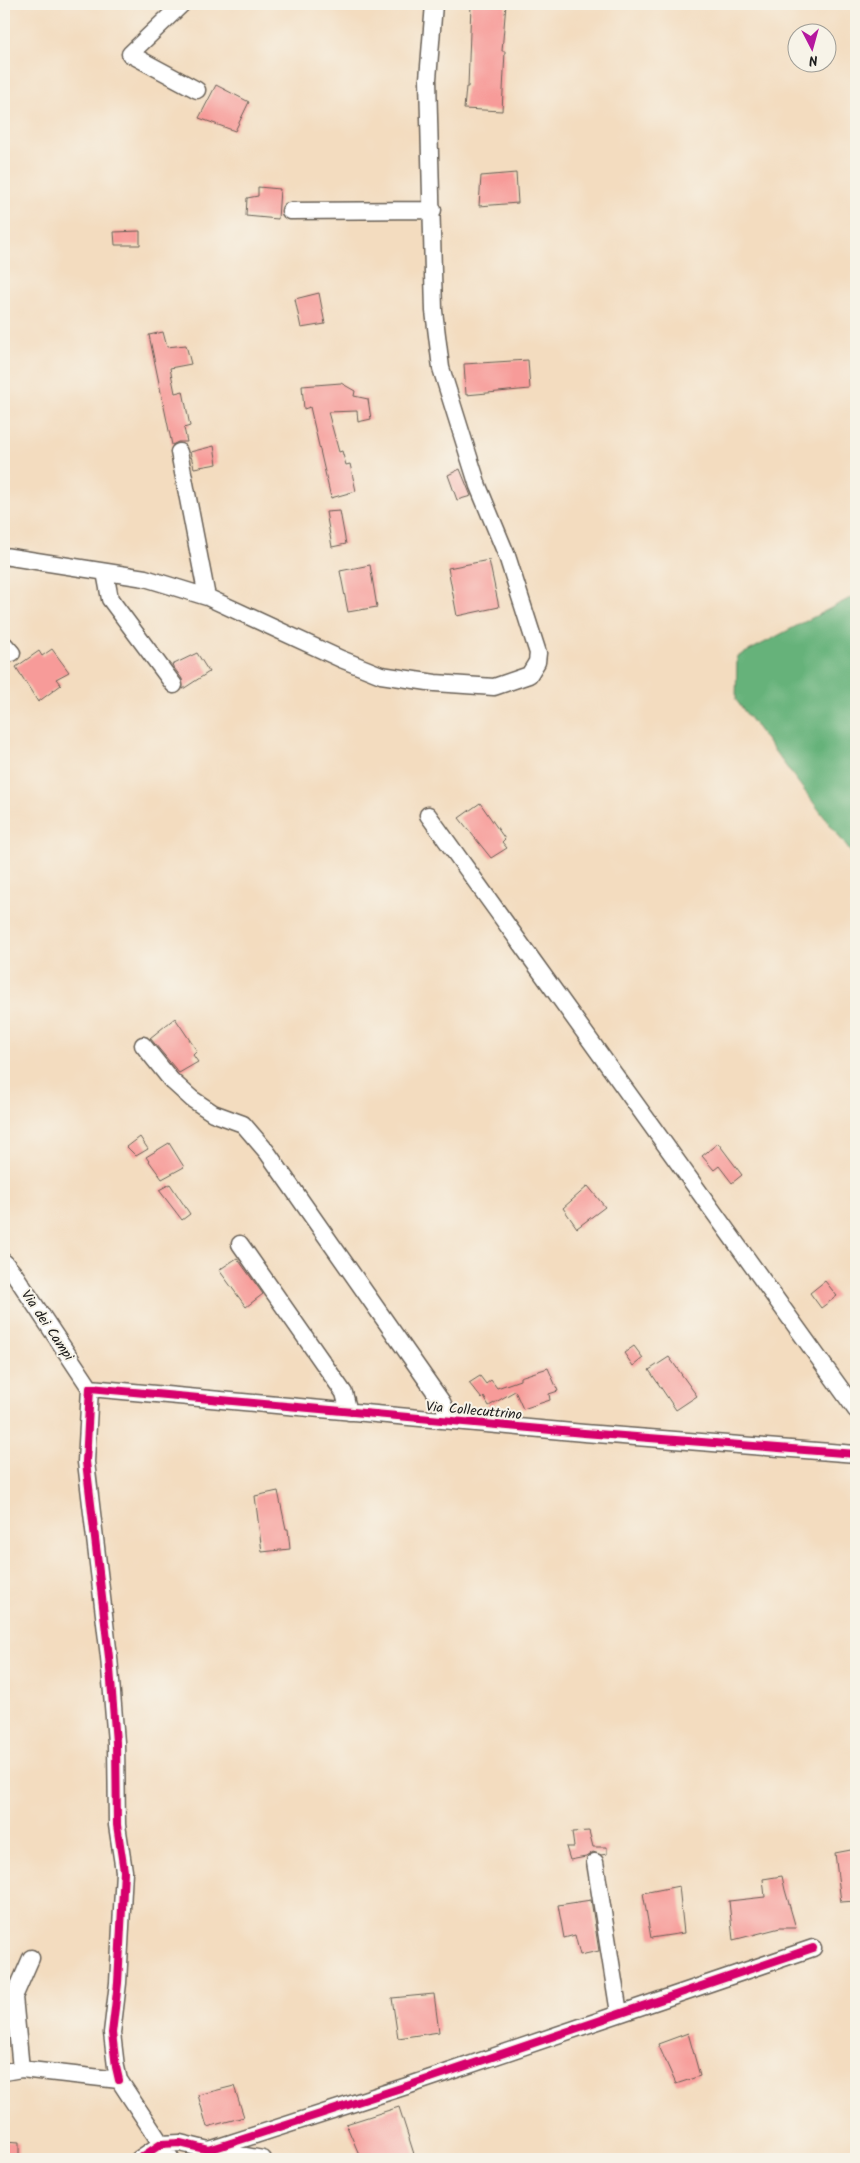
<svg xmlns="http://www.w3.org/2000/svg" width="860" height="2163" viewBox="0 0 860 2163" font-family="Kalam,sans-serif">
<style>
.forest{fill:#66b27a;stroke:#41674b}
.building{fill:#f79b99}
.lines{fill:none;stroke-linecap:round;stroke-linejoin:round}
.minor-casing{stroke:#675f55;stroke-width:19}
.minor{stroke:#fff;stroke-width:16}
.cycleway-casing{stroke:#f7f3e8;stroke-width:11}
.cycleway{stroke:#d6006c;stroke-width:8}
.labels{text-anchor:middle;stroke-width:4;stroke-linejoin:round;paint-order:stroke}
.street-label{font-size:14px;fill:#1c1c1c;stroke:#f7f3e8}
</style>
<rect width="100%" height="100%" fill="#f7f3e8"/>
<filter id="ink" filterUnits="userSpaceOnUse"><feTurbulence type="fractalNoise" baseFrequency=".02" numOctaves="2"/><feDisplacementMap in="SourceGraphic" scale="10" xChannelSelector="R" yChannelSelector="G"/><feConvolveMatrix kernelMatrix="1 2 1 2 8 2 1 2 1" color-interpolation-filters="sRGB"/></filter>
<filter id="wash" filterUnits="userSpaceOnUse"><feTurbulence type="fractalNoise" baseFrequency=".0096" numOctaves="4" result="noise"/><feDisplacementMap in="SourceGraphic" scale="20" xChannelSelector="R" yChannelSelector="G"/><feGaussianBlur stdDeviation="1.12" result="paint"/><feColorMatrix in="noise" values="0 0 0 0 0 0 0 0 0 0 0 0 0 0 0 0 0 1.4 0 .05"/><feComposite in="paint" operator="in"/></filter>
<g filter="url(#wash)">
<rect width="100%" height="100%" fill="#f3dcbf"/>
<!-- forest -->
<path class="forest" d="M856,595V859L736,700L737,657Z"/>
<g id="blocks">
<!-- building -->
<path class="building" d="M471,4H506L502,51H505L502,111L464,109L466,87H468Z
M216,85L249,102L235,131L199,118Z
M516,173L518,203L479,206L481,176Z
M258,187L280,189L278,219L246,216L247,198L258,196Z
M140,231V245H115L114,232Z
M319,293L325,324L301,328L295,299Z
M163,332L167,347L186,345L191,364L170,368L175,393L183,391L190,426L184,428L187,442H178L172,445L149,335Z
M528,360L530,389L466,395L464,364Z
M341,383L355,391L354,396L368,399L371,419L358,422L357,411L328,412L339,452L342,451L346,465L350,464L356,491L331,498L310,407L304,409L302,386Z
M214,446L217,464L194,468L190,452Z
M460,469L471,496L457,500L448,475Z
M340,511L346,544L332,547L326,512Z
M489,560L499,607L457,616L448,568Z
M370,565L377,607L348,612L340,571Z
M52,649L69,672L56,679L61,685L38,702L16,667L39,651L42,656Z
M197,653L209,672L183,689L182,679L172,665Z
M480,803L505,839L502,842L507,848L491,858L459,818Z
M175,1018L197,1051L193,1055L198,1062L179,1073L150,1038Z
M140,1137L148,1149L136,1156L127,1147Z
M169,1143L184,1167L162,1179L146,1157Z
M718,1143L742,1175L732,1183L719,1166L714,1170L702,1156Z
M170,1184L190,1214L182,1220L159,1190Z
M588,1186L605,1207L577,1228L563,1208Z
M237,1258L263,1294L246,1307L219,1270Z
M825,1281L837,1296L821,1308L810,1293Z
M634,1346L643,1358L633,1366L624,1353Z
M669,1357L697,1396L676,1410L649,1370Z
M548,1368L558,1391L549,1394L550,1400L523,1409L515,1391L489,1406L484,1397L482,1399L469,1383L480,1376L486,1384L491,1380L497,1388L520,1380V1377Z
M278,1491L286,1529H288L290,1549L262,1552L255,1496Z
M589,1831L593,1847H607V1854L601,1855L593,1852L586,1857L570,1860L566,1847H574L572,1832Z
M856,1849V1901L841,1902L835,1853Z
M782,1876L785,1890L796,1928H780L733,1940L729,1901L765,1897L763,1879Z
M679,1886L684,1933L651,1938L643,1893Z
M591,1900L599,1951L580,1955L575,1935L564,1938L558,1905Z
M434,1994L439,2032L398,2038L392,1998Z
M688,2033L700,2076L676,2084L658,2044Z
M234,2086L244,2117L207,2127L198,2095Z
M399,2107L414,2154L395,2159H361L346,2124Z
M4,2141L19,2142V2159H4Z"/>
</g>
</g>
<g filter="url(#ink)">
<use href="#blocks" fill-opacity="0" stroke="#675f55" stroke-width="1"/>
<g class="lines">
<defs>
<path id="minor" d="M182,4L130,54L197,90
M290,211L433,210
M179,452L207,597
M4,556L145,578L207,597L341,659L381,675L435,683L494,687L529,675L537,662L538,653L507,556L478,486L441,368L434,311L428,79L434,4
M105,572L110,599L174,685
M4,644L12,653
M428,815L856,1410
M143,1045L171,1080L192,1099L213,1113L243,1124L267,1152L442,1402L451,1421
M240,1244L335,1380L344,1393L349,1412
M4,1262L15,1275L90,1388
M90,1388L584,1433L856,1454
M90,1388L86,1462L109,1657L116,1742L117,1825L124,1871L118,1983L112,2033L116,2067L119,2080
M595,1862L619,2013
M21,2069L14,1997L31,1958
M4,2072L21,2069L119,2080L171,2159
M211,2150L263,2159
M139,2159L161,2144L180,2143L209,2150L410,2085L813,1948"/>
</defs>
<!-- minor casing -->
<use href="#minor" class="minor-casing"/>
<!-- minor -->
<use href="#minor" class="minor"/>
<defs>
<path id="cycleway" d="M119,2080L116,2067L112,2033L118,1983L124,1871L117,1825L116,1742L109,1657L86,1462L90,1388L584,1433L856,1454
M139,2159L161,2144L180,2143L209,2150L410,2085L813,1948"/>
</defs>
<!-- cycleway casing -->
<use href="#cycleway" class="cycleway-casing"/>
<!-- cycleway -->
<use href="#cycleway" class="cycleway"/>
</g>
</g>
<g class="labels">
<!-- street labels -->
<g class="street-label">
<text transform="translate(48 1325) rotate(56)" y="5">Via dei Campi</text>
<text transform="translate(474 1410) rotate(5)" y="5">Via Collecuttrino</text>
</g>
</g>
<!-- margin -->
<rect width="860" height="2163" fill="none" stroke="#f7f3e8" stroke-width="20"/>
<!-- north arrow -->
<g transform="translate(812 48) rotate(174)"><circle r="24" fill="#f7f3e8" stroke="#9f9d96"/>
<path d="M0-4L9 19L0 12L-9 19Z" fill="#b5179e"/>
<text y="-8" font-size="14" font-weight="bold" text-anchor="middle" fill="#1c1c1c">N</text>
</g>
</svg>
